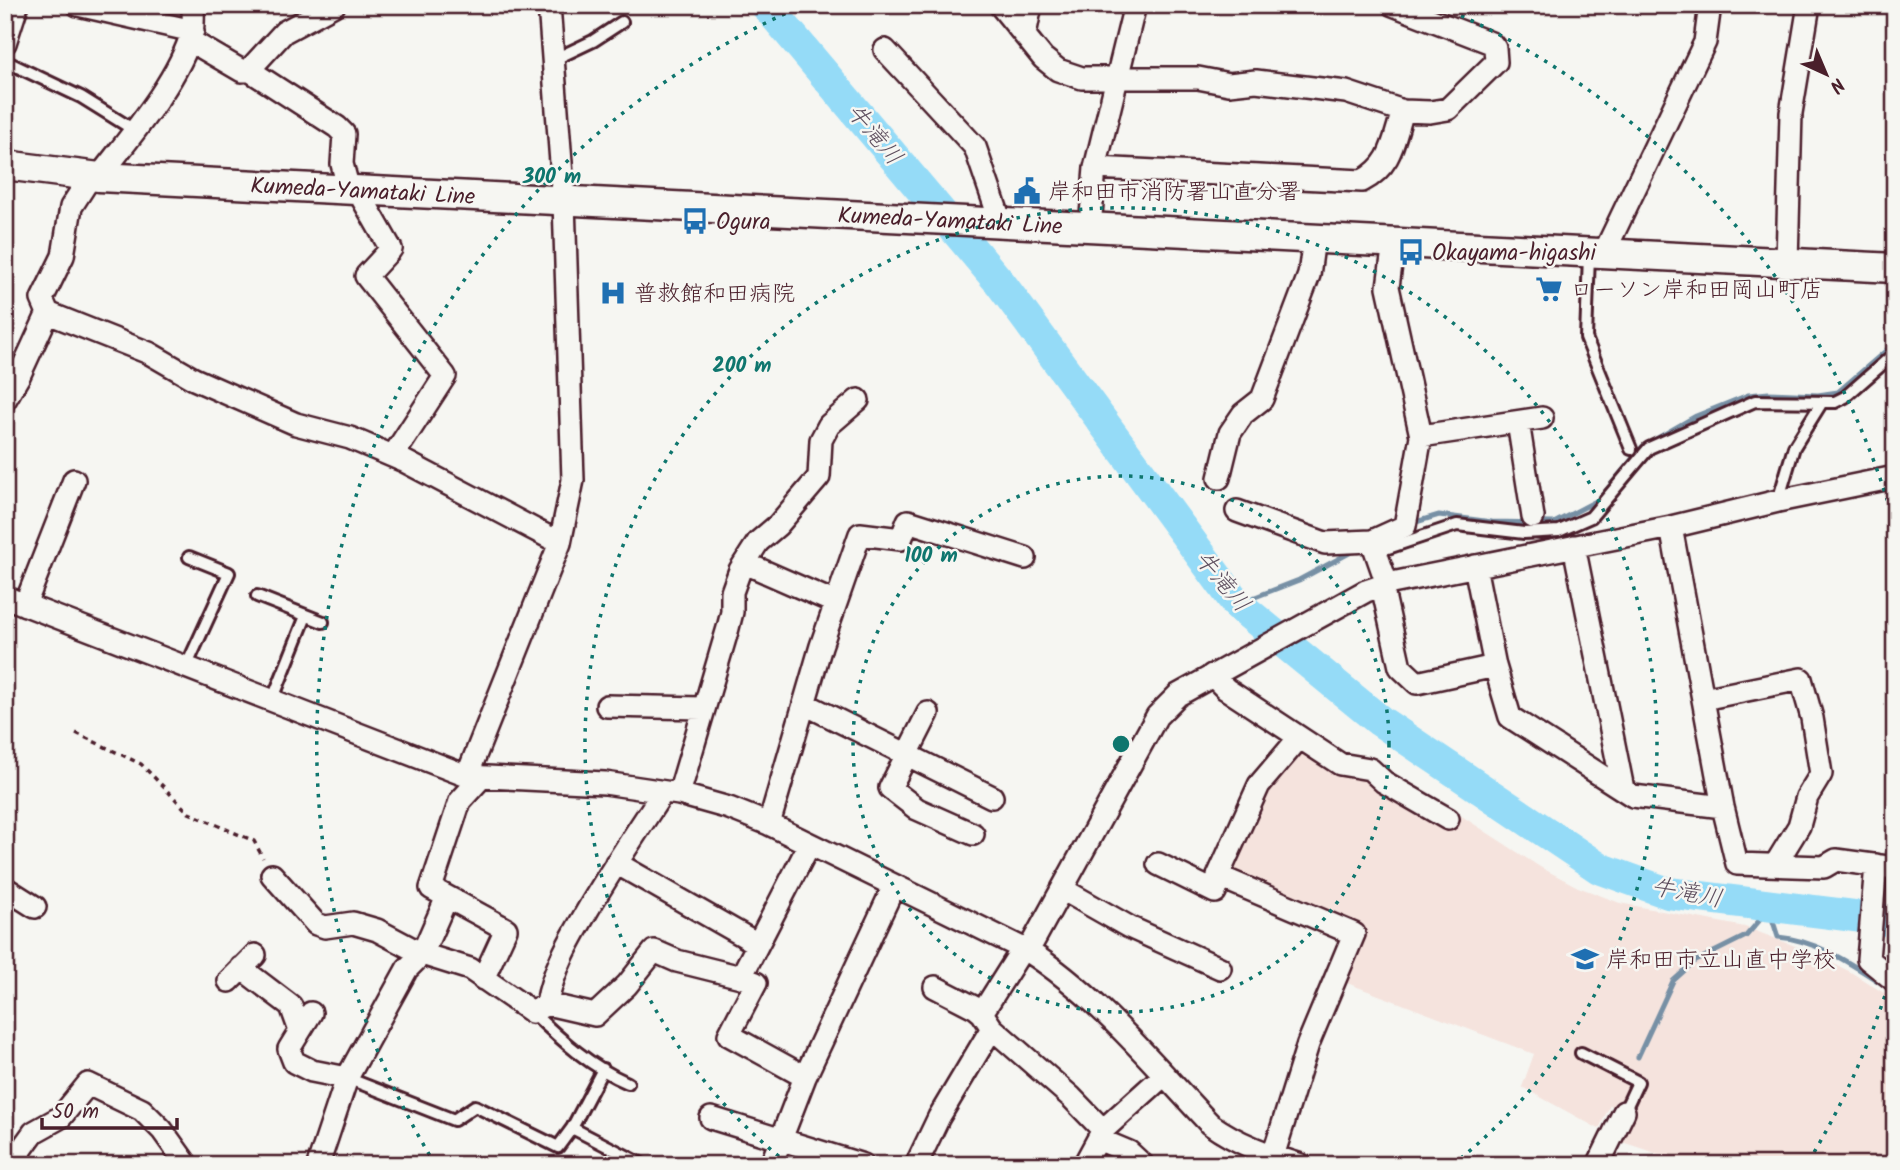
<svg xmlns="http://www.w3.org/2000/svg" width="1900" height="1170" viewBox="0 0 1900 1170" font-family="Kalam,'Klee One',sans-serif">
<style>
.built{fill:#f5e3dd}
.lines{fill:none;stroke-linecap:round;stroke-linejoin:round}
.stream{stroke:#7790a5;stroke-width:5}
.river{stroke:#95dbf7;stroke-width:32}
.lane-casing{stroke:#4a1f2b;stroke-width:16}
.street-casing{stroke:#4a1f2b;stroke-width:26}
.secondary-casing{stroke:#4a1f2b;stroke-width:33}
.path{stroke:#4a1f2b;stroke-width:3.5;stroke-dasharray:5 5;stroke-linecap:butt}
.lane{stroke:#f6f6f2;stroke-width:10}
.street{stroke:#f6f6f2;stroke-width:21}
.secondary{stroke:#f6f6f2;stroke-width:28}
.ring{fill:none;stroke:#0f766e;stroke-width:3.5;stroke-dasharray:3.5 7}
.labels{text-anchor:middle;stroke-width:5;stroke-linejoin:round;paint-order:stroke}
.street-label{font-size:23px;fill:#4a1f2b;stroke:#f6f6f2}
.poi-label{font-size:23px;fill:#4a1f2b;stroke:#f6f6f2;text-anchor:start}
.water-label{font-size:24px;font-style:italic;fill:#5d4e5e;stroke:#f6f6f2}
.centre{fill:#0f766e;stroke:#f6f6f2;stroke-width:3.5}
.ring-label{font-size:21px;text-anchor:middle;font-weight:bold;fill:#0f766e;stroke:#f6f6f2;stroke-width:5;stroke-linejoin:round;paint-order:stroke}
</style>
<rect width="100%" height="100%" fill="#f6f6f2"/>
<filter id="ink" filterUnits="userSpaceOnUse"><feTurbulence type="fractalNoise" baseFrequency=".0143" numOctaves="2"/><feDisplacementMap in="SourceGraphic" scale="14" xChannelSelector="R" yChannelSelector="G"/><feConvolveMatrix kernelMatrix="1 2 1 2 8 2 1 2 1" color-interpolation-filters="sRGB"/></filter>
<g filter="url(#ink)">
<!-- built -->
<path class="built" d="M1304,751L1369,778L1444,822L1460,815L1540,867L1578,887L1620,903L1745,927L1795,946L1849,971L1895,1000V1165H1692L1619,1141L1631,1113L1610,1105L1599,1129L1522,1087L1534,1054L1339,980L1361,928L1235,877L1230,868L1260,794L1297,752Z"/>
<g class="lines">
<!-- stream -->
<path class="stream" d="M1416,522L1439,515L1492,522L1554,523L1598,500L1642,447L1696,416L1748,395L1769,393L1818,395L1838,392L1895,343
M1237,604L1299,580L1355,550
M1768,906L1778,937C1820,940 1860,970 1895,992
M1638,1057L1673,981L1694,962L1746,936L1759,921L1768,906"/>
<!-- river -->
<path class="river" d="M766,5L1001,284L1237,604L1380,721L1599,868L1668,893L1895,921"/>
<defs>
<path id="lane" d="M553,60L593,41L622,22
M5,61L81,97L134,130
M1589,255L1586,338L1631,449
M1778,501L1794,447L1822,402
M1376,552L1457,525L1524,533L1559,531L1591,517L1649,448L1755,401L1835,402L1845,397L1895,353
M257,596L323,622
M186,667L229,573L189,557
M272,701L306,616
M532,1012C561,1040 591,1067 628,1083
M1581,1053L1638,1082L1624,1112
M347,1078L454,1120L475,1106L558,1147L572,1128L603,1069
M572,1128L644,1165"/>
<path id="street" d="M78,5L193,31
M1000,5L1043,58L1058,70L1082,78H1198L1229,84L1256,81L1346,92L1403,111L1430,112L1448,109L1496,62L1495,48L1491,43L1393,5
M1025,35L1031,5
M189,40L242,71L249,70L284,32L334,5
M5,43L16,9L15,5
M885,50L975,147L1001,223
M249,70L337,127L344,134L342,164L349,190
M1095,168L1362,181C1392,165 1393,142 1403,111
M99,177C129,138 179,80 192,32C194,24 193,14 193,5
M358,191L391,249L366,276L445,376L393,456
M1090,227L1095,168L1135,5
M1604,253L1705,42L1710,5
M1787,262L1791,113L1809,5
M48,313L149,353L194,379L296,424L350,438L404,461L560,543
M5,400L19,376L48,313L42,299L63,256L71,207L91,176
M1518,422L1533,517
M1421,436L1542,418
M1219,478L1230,433L1243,414L1262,399L1309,275L1314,238
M1237,511L1325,543L1372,541L1405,526L1421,436L1388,287L1394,242
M1671,527L1723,807L1737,864L1824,867L1836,860L1895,868
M1372,541L1387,584
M1574,546L1623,789
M745,563L836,603
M1475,566L1495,666L1510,717L1633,796L1723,807
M1382,586L1400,667L1417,683L1495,666
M5,597L467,776L605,783L679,794L729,808L769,824L1028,951C1098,996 1153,1064 1210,1124C1238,1144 1269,1155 1301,1165
M25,605L74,480
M1212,675L1226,689L1340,764L1370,769L1384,782L1448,819
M1703,699L1801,679L1812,718L1821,774L1807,797L1799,826L1775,865
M805,704L992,797
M607,706L702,708
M928,713L890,788L917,809L973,834
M467,776L560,543L573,480L564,202L549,5
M481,778L460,801L431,888L506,929L483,979
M679,794L728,628L732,612V592L740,570L758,542L778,525L819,477L821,440L829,425L858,400
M769,824L821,646L860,534L901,539L908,521L1025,558
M616,863L758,944
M1158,864L1215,892L1222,877
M1876,865L1868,959L1895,981
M272,875L316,924L325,927L353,923L377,930L422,954L470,969L532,1012L547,1004L595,1015L627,985L654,951L677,961L741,977L809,845
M5,888L35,907
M1062,889L1129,927L1220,968
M1028,951L1157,716L1178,695L1366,591L1387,584L1671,527L1778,501L1895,477
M241,968L291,1006L300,1031
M741,977L756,983L729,1035L805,1077
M229,981L255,955
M547,1004C553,968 572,937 590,906C613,867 638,830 663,792
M311,1013L289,1049L294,1062L312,1071L347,1078
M982,1013L1023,948
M992,1028L1071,1097L1103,1130
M711,1118L863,1165
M1098,1139L1129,1152L1143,1165
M1273,1156L1308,1044L1354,934L1218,876L1259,785L1299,738
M10,1165L34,1132L61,1117L88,1084L142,1110L162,1130L187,1165
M318,1165L347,1078L407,969L422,954L447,897
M771,1165L805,1077L894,886
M916,1165L939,1117L992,1028L982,1013L976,1008L935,987
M1084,1165L1103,1130L1163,1076
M1598,1165L1624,1112"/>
<g id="secondary">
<path id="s1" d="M5,165L99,177L1895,268"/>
</g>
</defs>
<!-- lane casing -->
<use href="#lane" class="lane-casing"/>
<!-- street casing -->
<use href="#street" class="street-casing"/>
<!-- secondary casing -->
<use href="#secondary" class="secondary-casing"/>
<!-- path -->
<path class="path" d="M76,733L141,764L189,813L254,841L263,858"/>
<!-- lane -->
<use href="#lane" class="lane"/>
<!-- street -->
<use href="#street" class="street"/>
<!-- secondary -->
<use href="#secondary" class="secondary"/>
</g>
</g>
<!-- distance rings -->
<g class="ring">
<circle cx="1121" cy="744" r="268"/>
<path d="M787 1163A536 536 0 1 1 1455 1163"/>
<path d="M1894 966A804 804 0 0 1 1807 1164M435 1164A804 804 0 0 1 800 7M1442 7A804 804 0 0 1 1894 522"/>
</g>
<!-- icons -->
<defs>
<symbol id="civic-bare" viewBox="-9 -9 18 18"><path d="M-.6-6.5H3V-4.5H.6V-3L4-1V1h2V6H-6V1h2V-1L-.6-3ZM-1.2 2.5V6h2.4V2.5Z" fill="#1f6fb2" stroke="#f6f6f2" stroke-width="2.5" paint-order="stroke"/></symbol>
<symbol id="bus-bare" viewBox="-9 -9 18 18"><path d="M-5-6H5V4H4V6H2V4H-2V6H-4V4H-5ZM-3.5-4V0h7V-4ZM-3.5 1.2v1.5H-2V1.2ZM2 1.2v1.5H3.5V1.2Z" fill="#1f6fb2" stroke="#f6f6f2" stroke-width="2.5" paint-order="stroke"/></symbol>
<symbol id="supermarket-bare" viewBox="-9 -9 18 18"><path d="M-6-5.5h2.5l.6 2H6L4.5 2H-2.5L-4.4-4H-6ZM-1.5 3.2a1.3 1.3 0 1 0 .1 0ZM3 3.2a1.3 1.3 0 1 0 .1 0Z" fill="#1f6fb2" stroke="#f6f6f2" stroke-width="2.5" paint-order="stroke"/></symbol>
<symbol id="hospital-bare" viewBox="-9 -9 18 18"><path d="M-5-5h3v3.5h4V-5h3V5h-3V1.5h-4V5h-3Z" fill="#1f6fb2" stroke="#f6f6f2" stroke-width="2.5" paint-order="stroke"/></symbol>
<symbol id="school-bare" viewBox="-9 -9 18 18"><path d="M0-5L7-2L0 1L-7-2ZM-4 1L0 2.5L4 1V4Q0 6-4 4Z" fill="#1f6fb2" stroke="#f6f6f2" stroke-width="2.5" paint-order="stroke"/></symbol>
</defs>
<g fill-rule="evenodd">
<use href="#civic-bare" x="1008" y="172" width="38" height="38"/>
<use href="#bus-bare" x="676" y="202" width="38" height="38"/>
<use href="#bus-bare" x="1392" y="233" width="38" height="38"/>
<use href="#supermarket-bare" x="1530" y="270" width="38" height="38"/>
<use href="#hospital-bare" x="594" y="274" width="38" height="38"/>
<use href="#school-bare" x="1566" y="940" width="38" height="38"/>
</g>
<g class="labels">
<!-- street labels -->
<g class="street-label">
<text dy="8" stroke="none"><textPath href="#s1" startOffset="359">Kumeda-Yamataki Line</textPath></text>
<text dy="8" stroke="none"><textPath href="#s1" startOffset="947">Kumeda-Yamataki Line</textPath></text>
</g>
<!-- poi labels -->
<g class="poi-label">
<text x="1048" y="199">岸和田市消防署山直分署</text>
<text x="716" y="229">Ogura</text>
<text x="1432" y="260">Okayama-higashi</text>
<text x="1570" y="297">ローソン岸和田岡山町店</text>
<text x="634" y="301">普救館和田病院</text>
<text x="1606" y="967">岸和田市立山直中学校</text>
</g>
<!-- water labels -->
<g class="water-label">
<text transform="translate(875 134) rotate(50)" y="8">牛滝川</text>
<text transform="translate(1223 581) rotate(50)" y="8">牛滝川</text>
<text transform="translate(1687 892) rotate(11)" y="8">牛滝川</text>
</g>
</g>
<circle cx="1121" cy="744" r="10" class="centre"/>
<g class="ring-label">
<text x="552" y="183">300 m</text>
<text x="742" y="372">200 m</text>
<text x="931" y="562">100 m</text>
</g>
<!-- margin -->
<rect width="1900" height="1170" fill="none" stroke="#f6f6f2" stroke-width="28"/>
<rect x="14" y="14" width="1872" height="1142" fill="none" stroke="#4a1f2b" stroke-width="2.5" filter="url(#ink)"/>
<!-- north arrow -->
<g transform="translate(1826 74) rotate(136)" stroke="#f6f6f2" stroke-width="5" paint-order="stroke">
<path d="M0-5L12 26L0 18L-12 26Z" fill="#4a1f2b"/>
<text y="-10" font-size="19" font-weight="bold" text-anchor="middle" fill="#4a1f2b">N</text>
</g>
<!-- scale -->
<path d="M42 1118v10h135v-10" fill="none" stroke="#4a1f2b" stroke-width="3.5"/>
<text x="52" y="1118" font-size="21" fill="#4a1f2b" stroke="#f6f6f2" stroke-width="5" paint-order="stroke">50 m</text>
</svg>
